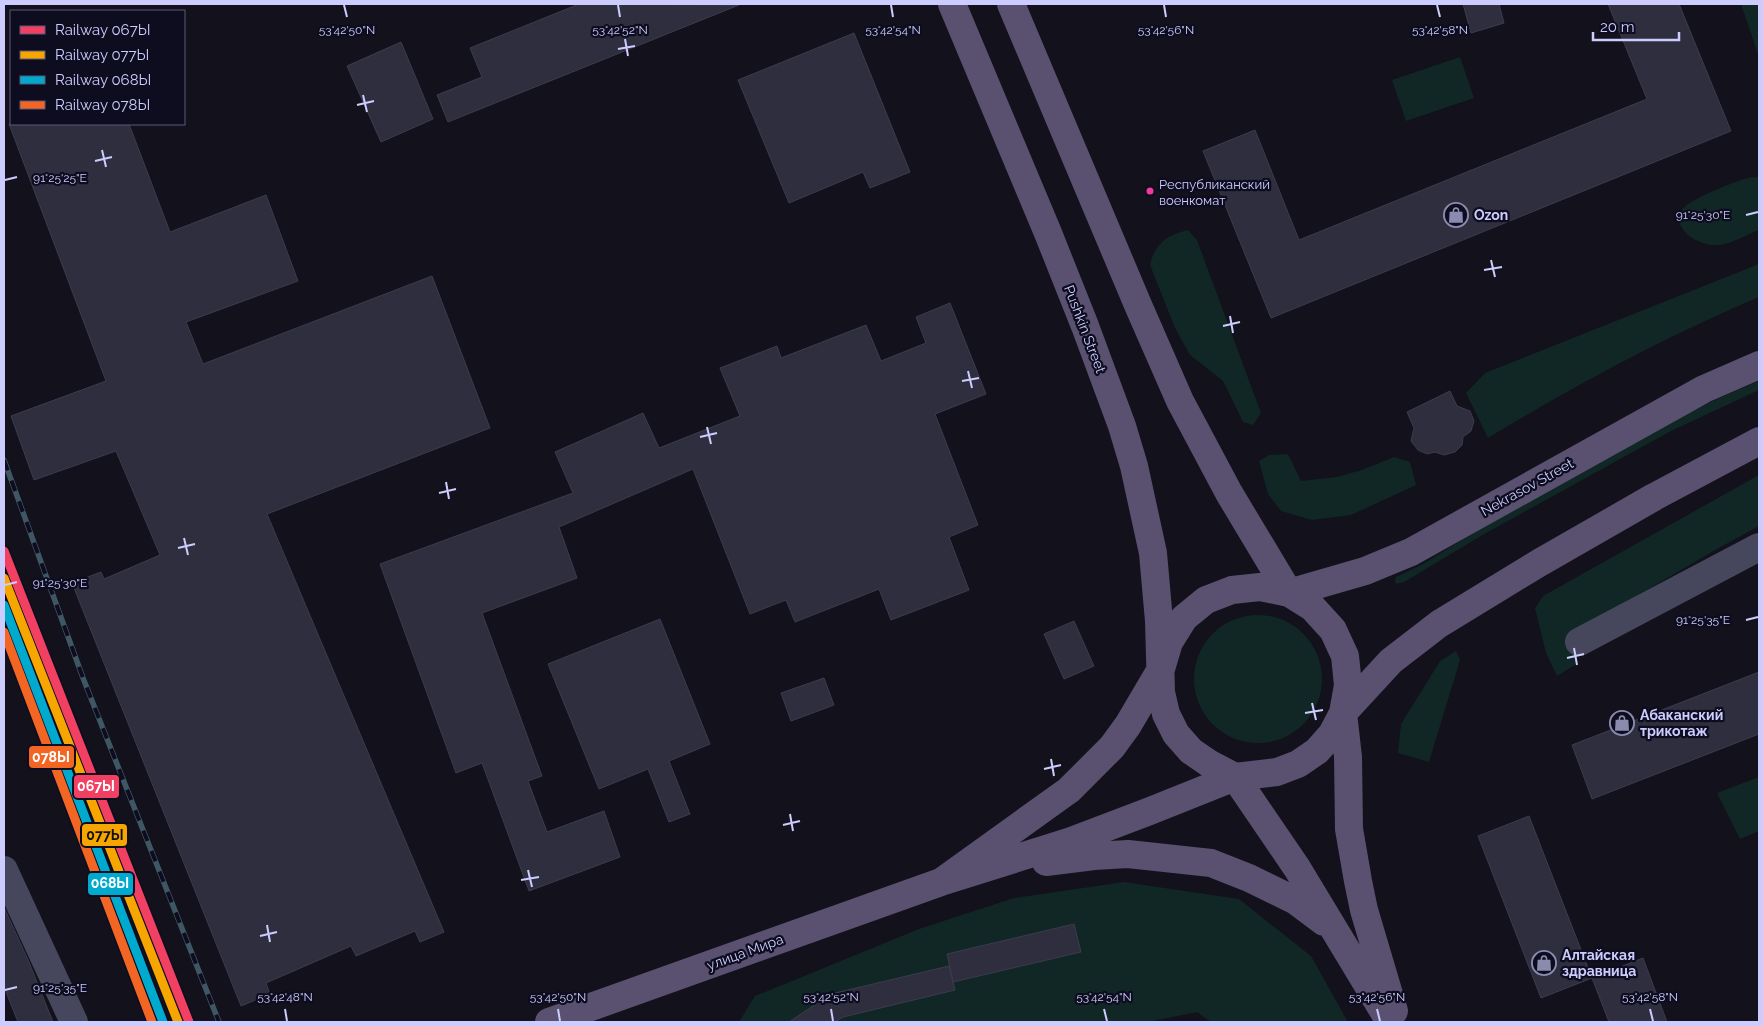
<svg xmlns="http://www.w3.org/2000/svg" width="1763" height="1026" viewBox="0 0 1763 1026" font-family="Raleway,sans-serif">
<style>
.green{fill:#102725}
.building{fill:#2f2e3e;stroke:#3d3b4f}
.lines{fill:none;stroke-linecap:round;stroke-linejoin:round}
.minor{stroke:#46475c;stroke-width:28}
.major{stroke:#59516f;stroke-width:28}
.rail-casing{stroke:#3f5763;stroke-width:5.5}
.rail{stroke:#0e0d20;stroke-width:4;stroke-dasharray:11;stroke-linecap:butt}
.rail-1-casing{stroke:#0e0d20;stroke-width:12}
.rail-2-casing{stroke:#0e0d20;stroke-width:12}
.rail-3-casing{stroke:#0e0d20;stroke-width:12}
.rail-4-casing{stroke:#0e0d20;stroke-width:12}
.rail-1{stroke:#f24062;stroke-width:9}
.rail-2{stroke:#f7a600;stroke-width:9}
.rail-3{stroke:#00a9ce;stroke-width:9}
.rail-4{stroke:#f26522;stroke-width:9}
.ticks{fill:none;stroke:#ccccfe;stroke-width:2}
.bus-dot{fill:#f13a9d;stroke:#0e0d20;stroke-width:2}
.labels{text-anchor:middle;stroke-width:4.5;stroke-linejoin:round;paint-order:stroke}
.bus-label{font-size:13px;fill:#ccccfe;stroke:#0e0d20;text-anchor:start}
.poi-label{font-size:14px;font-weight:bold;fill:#ccccfe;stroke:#0e0d20;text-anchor:start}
.street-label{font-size:14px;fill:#ccccfe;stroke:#0e0d20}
.ticks-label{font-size:12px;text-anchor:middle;fill:#ccccfe;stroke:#0e0d20;stroke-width:4.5;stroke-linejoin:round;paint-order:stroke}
.line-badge{stroke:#0e0d20;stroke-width:2}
.badge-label{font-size:14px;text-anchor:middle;font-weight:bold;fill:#fff}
.pale-badge-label{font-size:14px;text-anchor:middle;font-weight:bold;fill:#111}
</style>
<rect width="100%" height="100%" fill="#12111c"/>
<!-- green -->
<path class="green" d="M1741,4H1759V57Z
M1460,57L1474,98L1406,121L1392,80Z
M1759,177V230C1748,234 1731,244 1719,245C1702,247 1670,231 1682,210C1687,200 1736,181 1748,178C1751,177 1756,177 1759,177Z
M1188,230L1197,240L1261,413L1253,425L1243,422L1223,381L1190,355L1175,328L1150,265C1155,243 1167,235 1188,230Z
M1759,264V297C1665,337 1575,385 1488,438L1466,393L1485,373Z
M1759,381V390L1671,431L1486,533L1404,582L1396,584L1395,581L1396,577L1423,564L1470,535L1650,432L1719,398Z
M1288,454L1301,481L1337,477L1362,470L1394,457L1410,462L1416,485L1351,515L1312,520L1281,511L1268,494L1259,461L1269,455Z
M1759,475V526L1717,549L1573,633L1575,665L1557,676L1546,653L1535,608L1543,596Z
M1194 679a64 64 0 1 1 128 0a64 64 0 1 1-128 0Z
M1456,651L1460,660L1429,762L1398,753L1401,724L1440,661Z
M1759,777V831L1740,839L1717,793Z
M1124,882L1239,899L1311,956L1348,1022H1211L1197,1012L1148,1022H739L755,996L919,929L1014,898Z"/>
<!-- building -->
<path class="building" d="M579,4L739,5L448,122L437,95L482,77L470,48Z
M1463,4H1499L1504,23L1471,33Z
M1608,4H1679L1731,131L1271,318L1203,151L1255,130L1299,240L1647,99Z
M854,33L910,172L870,188L863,172L789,203L738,80Z
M401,42L433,119L381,142L347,66Z
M9,124H129L170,232L266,195L298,281L186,322L203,364L432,276L490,428L267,514L444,932L420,942L415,931L356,956L351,946L266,983L270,994L241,1006L72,583L101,572L104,579L160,555L116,451L34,480L11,416L106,381Z
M950,303L986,394L935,414L978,525L949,537L969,590L891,620L879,589L795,622L786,600L750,614L693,469L559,527L577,578L482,613L542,776L528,781L547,832L604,811L620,857L529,891L482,763L456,773L380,564L573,493L555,452L643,413L659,448L740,416L720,368L777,346L781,358L866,325L881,361L926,343L916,317Z
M1450,391L1457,406L1470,411L1474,421L1471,431L1463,437L1462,445L1455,452L1444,455L1435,452L1427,454L1418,450L1411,441L1414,428L1407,412Z
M660,619L710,744L669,761L690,814L669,822L648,769L599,789L548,664Z
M1074,621L1094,666L1064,679L1044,634Z
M1759,672V734L1592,799L1572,745Z
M824,678L834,705L791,721L781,693Z
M1529,816L1592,978L1541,998L1478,836Z
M4,907L29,962L53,1022H18L4,987Z
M1074,924L1081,952L953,982L947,954Z
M1643,958L1667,1022H1609L1592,978Z
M949,966L955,990L843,1017L835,1022H789L831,994Z"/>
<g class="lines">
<!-- minor -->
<path class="minor" d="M1579,642L1759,547
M4,870L74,1022"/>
<!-- major -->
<path class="major" d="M952,4L1048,233L1085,326L1122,426L1134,466L1153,553L1159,621L1161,692L1166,714L1176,734L1191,751L1210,764L1235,777L1297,868L1390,1022
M1011,4L1138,305L1180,401L1229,493L1289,593
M1289,593L1365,571L1411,552L1704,389L1759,365
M1343,713L1391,661L1439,624L1539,563L1654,497L1759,441
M1343,713L1348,757L1349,829L1358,881L1364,910L1394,1011
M1046,862L1094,856L1128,854L1211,863L1249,878L1296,901L1324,922
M549,1022L941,882L1071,841L1150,811L1235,777L1277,772L1298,764L1317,751L1332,734L1343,713L1348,685L1345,656L1333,630L1313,608L1289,593L1260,587L1232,590L1206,600L1184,618L1169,642L1161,669L1128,725L1112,747L1069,790L941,882"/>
<defs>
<path id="rail" d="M4,460L83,678L219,1022"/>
</defs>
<!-- rail casing -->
<use href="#rail" class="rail-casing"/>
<!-- rail -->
<use href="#rail" class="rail"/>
<defs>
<path id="rail-1" d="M4,551L189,1022"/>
<path id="rail-2" d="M4,578L178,1022"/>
<path id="rail-3" d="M4,605L163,1022"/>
<path id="rail-4" d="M4,632L152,1022"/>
</defs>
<!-- rail-1 casing -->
<use href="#rail-1" class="rail-1-casing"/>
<!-- rail-2 casing -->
<use href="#rail-2" class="rail-2-casing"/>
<!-- rail-3 casing -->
<use href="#rail-3" class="rail-3-casing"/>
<!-- rail-4 casing -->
<use href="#rail-4" class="rail-4-casing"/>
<!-- rail-1 -->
<use href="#rail-1" class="rail-1"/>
<!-- rail-2 -->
<use href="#rail-2" class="rail-2"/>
<!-- rail-3 -->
<use href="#rail-3" class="rail-3"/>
<!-- rail-4 -->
<use href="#rail-4" class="rail-4"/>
</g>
<!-- ticks -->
<path class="ticks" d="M344,5L347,17M618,5L620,17M891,5L893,17M1164,5L1166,17M1437,5L1440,17M625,39L628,56M618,49L635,46M363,95L367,112M357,105L374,101M102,150L106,167M95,161L112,157M5,180L17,177M1746,215L1758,212M1491,260L1495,277M1484,270L1502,267M1230,316L1233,333M1223,326L1240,322M968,371L972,388M962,381L979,378M707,427L711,444M700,437L717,433M446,482L449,499M439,493L456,489M184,538L188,555M178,548L195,544M5,585L17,582M1746,620L1758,617M1574,648L1577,665M1567,658L1584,654M1312,703L1316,720M1305,713L1323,710M1051,759L1054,776M1044,769L1061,765M790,814L793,831M783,825L800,821M528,870L532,887M521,880L539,877M267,925L270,942M260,936L277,932M5,990L17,987M285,1009L287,1021M558,1009L560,1021M831,1009L833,1021M1104,1009L1107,1021M1377,1009L1380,1021M1650,1009L1653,1021"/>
<!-- icons -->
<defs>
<symbol id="shop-ring" viewBox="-11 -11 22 22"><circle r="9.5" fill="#0e0d20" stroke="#8b8baf" stroke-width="1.5"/><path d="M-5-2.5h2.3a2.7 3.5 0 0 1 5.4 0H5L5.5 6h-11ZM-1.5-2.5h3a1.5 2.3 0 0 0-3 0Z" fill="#8b8baf"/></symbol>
</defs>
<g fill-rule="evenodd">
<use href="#shop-ring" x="1442" y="201" width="28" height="28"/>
<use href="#shop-ring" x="1608" y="709" width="28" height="28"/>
<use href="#shop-ring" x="1530" y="949" width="28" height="28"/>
</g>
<!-- markers -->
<circle class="bus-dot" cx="1150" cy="191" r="4.5"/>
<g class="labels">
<!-- bus labels -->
<g class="bus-label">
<text x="1159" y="189">Республиканский<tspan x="1159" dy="16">военкомат</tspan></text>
</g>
<!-- poi labels -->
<g class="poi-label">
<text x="1474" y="220">Ozon</text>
<text x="1640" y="720">Абаканский<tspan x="1640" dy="16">трикотаж</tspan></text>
<text x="1562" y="960">Алтайская<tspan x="1562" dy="16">здравница</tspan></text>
</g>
<!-- street labels -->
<g class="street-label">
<text transform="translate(1085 329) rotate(69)" y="5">Pushkin Street</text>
<text transform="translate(1527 487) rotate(-29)" y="5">Nekrasov Street</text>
<text transform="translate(745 952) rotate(-20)" y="5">улица Мира</text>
</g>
</g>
<g class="ticks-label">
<text x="347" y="34">53°42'50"N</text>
<text x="620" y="34">53°42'52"N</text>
<text x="893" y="34">53°42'54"N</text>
<text x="1166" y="34">53°42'56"N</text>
<text x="1440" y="34">53°42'58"N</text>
<text x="60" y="182">91°25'25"E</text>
<text x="1703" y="219">91°25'30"E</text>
<text x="60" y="587">91°25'30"E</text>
<text x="1703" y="624">91°25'35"E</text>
<text x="60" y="992">91°25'35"E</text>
<text x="285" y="1001">53°42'48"N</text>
<text x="558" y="1001">53°42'50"N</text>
<text x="831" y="1001">53°42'52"N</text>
<text x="1104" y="1001">53°42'54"N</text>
<text x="1377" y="1001">53°42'56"N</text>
<text x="1650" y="1001">53°42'58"N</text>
</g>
<g class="line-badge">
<rect x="28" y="745" width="47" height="24" rx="5" fill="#f26522"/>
<rect x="73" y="774" width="47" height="25" rx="5" fill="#f24062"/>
<rect x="81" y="823" width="47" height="24" rx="5" fill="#f7a600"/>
<rect x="87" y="872" width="47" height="24" rx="5" fill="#00a9ce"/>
</g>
<g class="badge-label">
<text x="51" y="762">078Ы</text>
<text x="96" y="791">067Ы</text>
<text x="110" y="888">068Ы</text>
</g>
<g class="pale-badge-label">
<text x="105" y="840">077Ы</text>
</g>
<!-- border -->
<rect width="1763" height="1026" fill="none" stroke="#ccccfe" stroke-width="10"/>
<!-- legend -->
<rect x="10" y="10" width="175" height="115" fill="#0e0d20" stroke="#5a5979"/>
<rect x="20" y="26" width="25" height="8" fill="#f24062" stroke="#5a5979"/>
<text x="55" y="35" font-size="15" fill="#ccccfe">Railway 067Ы</text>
<rect x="20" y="51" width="25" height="8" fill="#f7a600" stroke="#5a5979"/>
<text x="55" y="60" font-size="15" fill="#ccccfe">Railway 077Ы</text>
<rect x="20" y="76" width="25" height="8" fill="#00a9ce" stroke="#5a5979"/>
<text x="55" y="85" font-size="15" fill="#ccccfe">Railway 068Ы</text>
<rect x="20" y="101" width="25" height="8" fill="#f26522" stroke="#5a5979"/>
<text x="55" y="110" font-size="15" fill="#ccccfe">Railway 078Ы</text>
<!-- scale -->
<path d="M1593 32v8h86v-8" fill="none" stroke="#ccccfe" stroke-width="2.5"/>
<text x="1600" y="32" font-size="15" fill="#ccccfe" stroke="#0e0d20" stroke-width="4" paint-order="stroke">20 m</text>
</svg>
